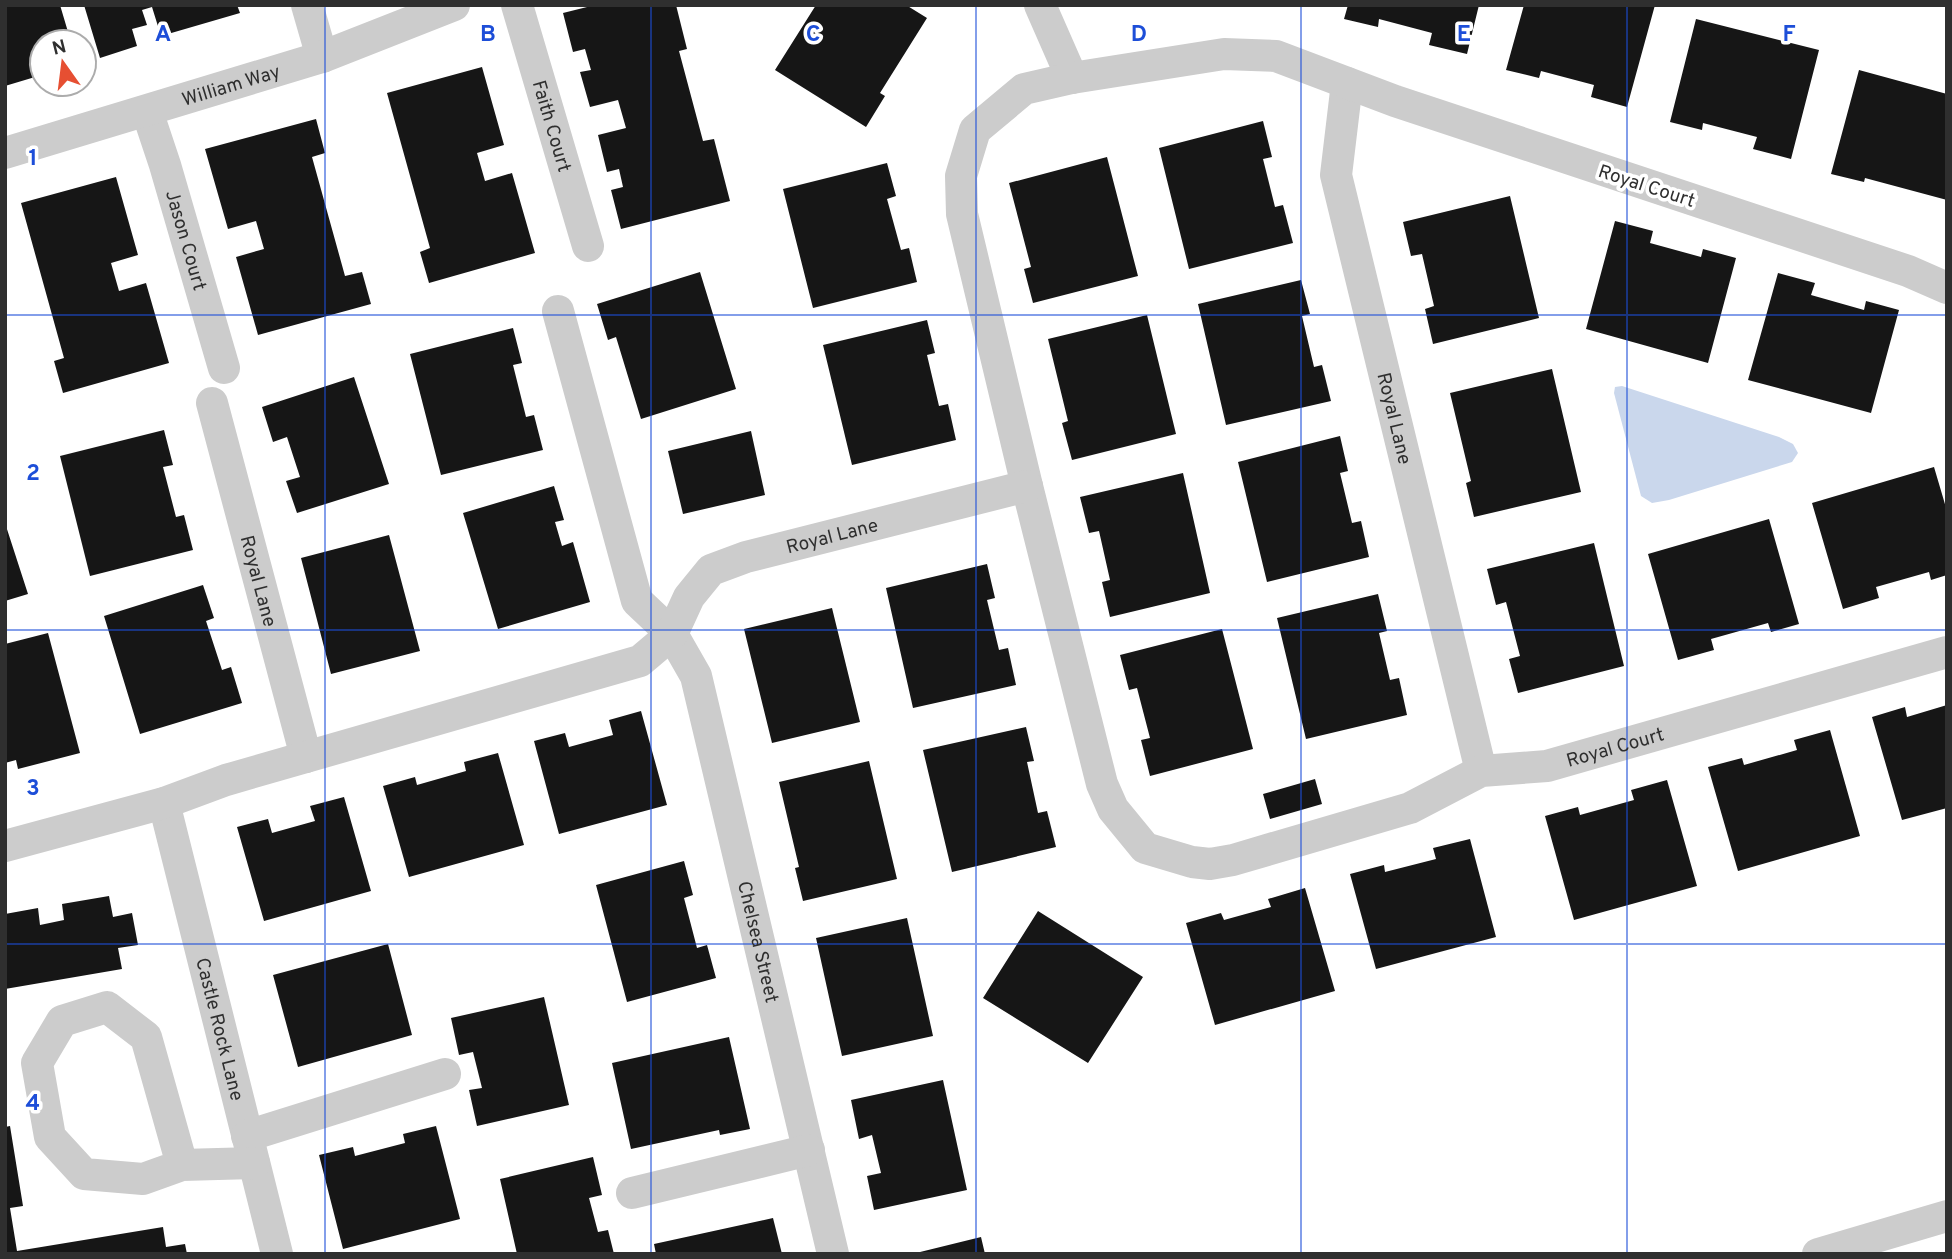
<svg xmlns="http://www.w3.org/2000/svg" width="1952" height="1259" viewBox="0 0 1952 1259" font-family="Overpass,sans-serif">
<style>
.water{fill:#cad7ec}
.building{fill:#161616}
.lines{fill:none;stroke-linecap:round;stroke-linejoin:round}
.minor{stroke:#ccc;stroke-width:32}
.grid{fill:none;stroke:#1d4ed8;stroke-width:2;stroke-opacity:0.55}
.labels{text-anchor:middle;stroke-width:7;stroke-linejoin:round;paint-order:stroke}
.street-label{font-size:19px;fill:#2f2f2f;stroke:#fff}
.grid-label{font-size:23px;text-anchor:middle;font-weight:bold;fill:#1d4ed8;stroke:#fff;stroke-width:7;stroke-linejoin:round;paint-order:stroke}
</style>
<rect width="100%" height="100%" fill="#fff"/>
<!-- water -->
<path class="water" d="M1622,386L1779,437L1793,444L1798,453L1792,462L1669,500L1652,503L1641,496L1614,393L1615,387Z"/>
<!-- building -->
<path class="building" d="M5,5H60L71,42H42V64L40,58L30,61L35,77L5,86Z
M84,5H237L240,13L161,36L152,7L142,10L147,25L132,29L137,46L100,58Z
M595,5H676L687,49L679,51L703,141L714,139L730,201L621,229L611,190L623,187L619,169L607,172L598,135L626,128L618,100L590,107L580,72L591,70L585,49L573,52L563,13Z
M816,5H906L927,18L880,93L885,96L866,127L775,70Z
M1348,5H1479L1467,54L1429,45L1432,33L1379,19L1378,27L1344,19Z
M1524,5H1655L1627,107L1591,97L1594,85L1541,71L1539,78L1506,70Z
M1696,19L1819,50L1791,159L1753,149L1757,137L1703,123L1702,130L1670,122Z
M482,67L504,145L477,153L485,181L512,173L535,253L429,283L420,252L430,248L387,93Z
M1859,70L1947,94V200L1865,178L1864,182L1831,174Z
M316,119L325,153L312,157L345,276L362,272L371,304L258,335L236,257L264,249L256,221L228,229L205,149Z
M1263,121L1272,157L1263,159L1275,207L1283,205L1293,243L1189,269L1159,148Z
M1107,157L1138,276L1033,303L1024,269L1031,267L1009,183Z
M887,163L896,196L887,199L901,250L909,248L917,282L813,308L783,189Z
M116,177L138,255L111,263L119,291L146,283L169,363L63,393L54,361L64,358L21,203Z
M1510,196L1539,318L1433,344L1425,309L1434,306L1422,254L1411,256L1403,222Z
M1615,221L1653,231L1650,243L1701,257L1703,249L1736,258L1708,363L1586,329Z
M700,272L736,389L641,419L616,337L608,340L597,304Z
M1778,273L1815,283L1811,295L1864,310L1866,301L1899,310L1871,413L1748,380Z
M1301,280L1310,314L1302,316L1314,367L1322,365L1331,401L1226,425L1198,304Z
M1147,315L1176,434L1072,460L1062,423L1068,421L1048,339Z
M927,320L935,353L927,355L939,406L948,404L956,440L852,465L823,345Z
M513,328L522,363L513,365L526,417L534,415L543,450L441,475L410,354Z
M1552,369L1581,492L1474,517L1466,483L1471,481L1450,393Z
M354,377L389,484L297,513L286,481L300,477L287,437L273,442L262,407Z
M164,430L173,465L163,467L176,517L184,515L193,550L90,576L60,456Z
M751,431L765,495L683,514L668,451Z
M1340,436L1348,471L1340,473L1352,523L1361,521L1369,557L1267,582L1238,462Z
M1934,467L1947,511V575L1931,580L1929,572L1876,587L1879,598L1843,609L1812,503Z
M1183,473L1210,593L1110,617L1102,582L1110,580L1099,531L1089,533L1080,497Z
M554,486L564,520L555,522L562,546L573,542L590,602L498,629L463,513Z
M1769,519L1799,624L1771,632L1768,623L1711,639L1714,650L1678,660L1648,554Z
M5,523L28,594L5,601Z
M389,535L420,651L331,674L301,558Z
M1594,543L1624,666L1518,693L1509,659L1520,656L1506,602L1496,605L1487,569Z
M987,564L995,598L987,600L999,650L1008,648L1016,685L913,708L886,588Z
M203,585L214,618L206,621L222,670L231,667L242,703L140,734L104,616Z
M1378,594L1387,631L1379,633L1390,680L1399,678L1407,715L1306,739L1277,618Z
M832,608L860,722L772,743L744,629Z
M1222,629L1253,749L1150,776L1141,740L1150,738L1137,688L1129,690L1120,655Z
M48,633L80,753L18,769L16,760L5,763V644Z
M1947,705V808L1902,820L1872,717L1905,707L1907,717Z
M641,711L667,805L559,834L534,741L565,733L569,747L613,735L609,720Z
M1026,727L1034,761L1027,762L1038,813L1047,811L1056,847L952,872L923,750Z
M1830,730L1860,836L1738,871L1708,767L1742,758L1744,765L1797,750L1794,740Z
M498,753L524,845L409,877L383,786L415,777L417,785L466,771L464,762Z
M869,761L897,879L803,901L795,868L799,867L779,782Z
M1315,779L1322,804L1270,819L1263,794Z
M1667,780L1697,886L1574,920L1545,816L1578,807L1580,815L1634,800L1631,790Z
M344,797L371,891L264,921L237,827L268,819L272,833L315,821L310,806Z
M1470,839L1496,937L1376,969L1350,874L1384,865L1385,872L1436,859L1433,848Z
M684,861L693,895L684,898L697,948L707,945L716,978L627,1002L596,885Z
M1305,888L1335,991L1215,1025L1186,923L1221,913L1224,920L1271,907L1268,899Z
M109,896L113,917L132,913L138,945L118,948L122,969L5,989V914L38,908L40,925L64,920L62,904Z
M1038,911L1143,977L1088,1063L983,998Z
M907,918L933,1036L842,1056L816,938Z
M388,944L412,1035L298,1067L273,975Z
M544,997L569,1105L477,1126L469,1090L482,1088L473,1052L459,1055L451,1018Z
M729,1037L750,1129L720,1135L719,1130L631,1149L612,1063Z
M943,1080L967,1190L874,1210L867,1176L881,1173L872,1135L859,1139L851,1100Z
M10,1126L23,1206L10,1208L17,1251L163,1227L166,1247L185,1244L187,1254H5V1127Z
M436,1126L460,1219L343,1249L319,1155L353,1147L355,1156L405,1143L403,1134Z
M593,1157L602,1195L589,1198L598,1232L608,1230L614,1254H517L500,1179Z
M773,1218L782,1254H656L654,1244Z
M981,1237L985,1254H916V1253Z"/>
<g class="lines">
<!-- minor -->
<g class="minor">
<path d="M307,5L322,57"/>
<path id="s1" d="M517,5L588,246"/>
<path d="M1040,5L1072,78"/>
<path id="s2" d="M1347,83L1336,175L1481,771"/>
<path id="s3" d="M147,111L165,165L224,368"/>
<path id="s4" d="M5,153L322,57L454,5"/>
<path id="s5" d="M1947,288L1908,271L1395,101L1276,56L1224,54L1072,78L1024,89L975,130L961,176L962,214L1027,486L1102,784L1113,809L1145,848L1192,862L1210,864L1233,860L1410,808L1481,771L1547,766L1947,652"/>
<path id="s6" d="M558,311L637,601L672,634L696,676L833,1254"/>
<path id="s7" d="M212,403L306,757"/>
<path id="s8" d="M164,803L277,1254"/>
<path id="s9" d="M5,846L164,803L226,780L640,661L672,634L689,597L711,570L746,557L1027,486"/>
<path d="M247,1136L445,1074"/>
<path d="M182,1165L146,1037L107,1007L62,1021L37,1063L50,1137L84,1174L143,1179L182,1165L254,1163"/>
<path d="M632,1193L809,1150"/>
<path d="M1818,1254L1947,1216"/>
</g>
</g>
<!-- grid -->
<path class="grid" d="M325,5V1254M651,5V1254M976,5V1254M1301,5V1254M1627,5V1254M5,315H1947M5,630H1947M5,944H1947"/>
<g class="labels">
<!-- street labels -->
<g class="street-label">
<text dy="7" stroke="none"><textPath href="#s4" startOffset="236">William Way</textPath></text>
<text dy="7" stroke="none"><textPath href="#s1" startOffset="126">Faith Court</textPath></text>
<text transform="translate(1647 185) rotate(18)" y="7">Royal Court</text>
<text dy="7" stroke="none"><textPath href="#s3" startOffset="135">Jason Court</textPath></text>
<text dy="7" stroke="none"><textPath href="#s2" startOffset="343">Royal Lane</textPath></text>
<text dy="7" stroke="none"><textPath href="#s9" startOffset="905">Royal Lane</textPath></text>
<text dy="7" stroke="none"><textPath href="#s7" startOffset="184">Royal Lane</textPath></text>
<text dy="7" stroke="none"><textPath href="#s5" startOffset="2272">Royal Court</textPath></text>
<text dy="7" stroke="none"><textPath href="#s6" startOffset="670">Chelsea Street</textPath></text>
<text dy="7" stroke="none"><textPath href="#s8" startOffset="233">Castle Rock Lane</textPath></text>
</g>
</g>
<g class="grid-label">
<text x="163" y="41">A</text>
<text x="488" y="41">B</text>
<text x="813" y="41">C</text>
<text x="1139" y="41">D</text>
<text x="1464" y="41">E</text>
<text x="1789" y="41">F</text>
<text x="33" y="165">1</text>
<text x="33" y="480">2</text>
<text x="33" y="795">3</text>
<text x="33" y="1110">4</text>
</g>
<!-- border -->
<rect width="1952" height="1259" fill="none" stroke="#2f2f2f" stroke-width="14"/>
<!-- north arrow -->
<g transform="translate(63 63) rotate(346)"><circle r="33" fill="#ffffff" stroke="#acacac" stroke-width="2"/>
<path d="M0-5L12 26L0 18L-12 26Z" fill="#e64f32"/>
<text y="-10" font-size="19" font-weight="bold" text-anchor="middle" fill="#2f2f2f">N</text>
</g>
</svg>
